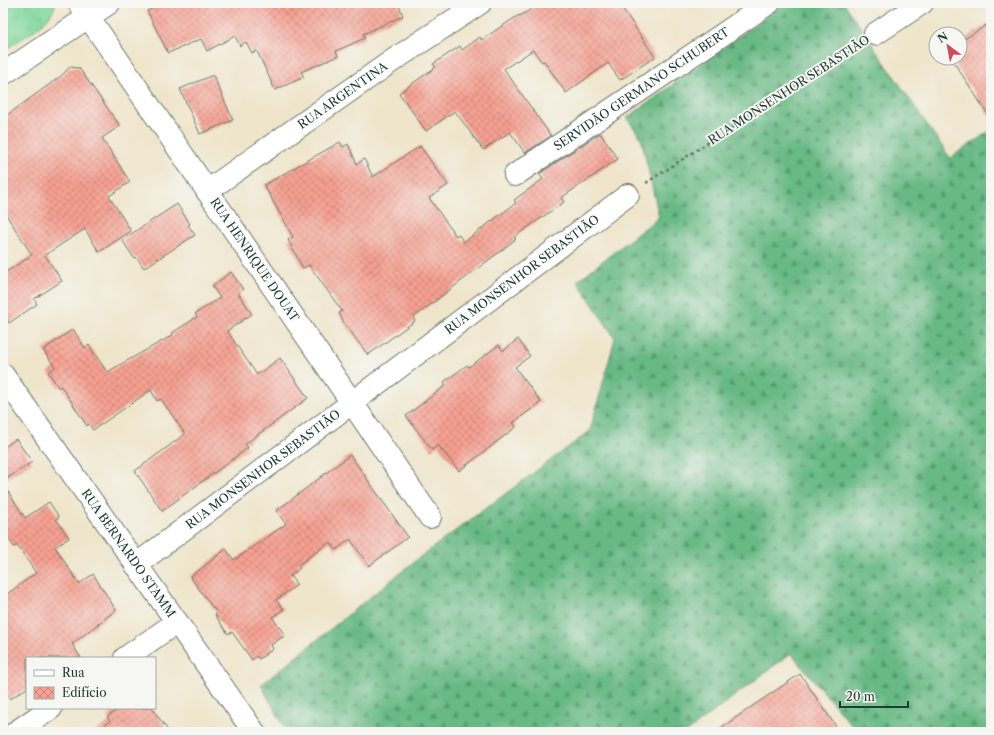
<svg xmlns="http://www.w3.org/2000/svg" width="994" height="735" viewBox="0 0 994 735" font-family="'Libre Caslon Text',serif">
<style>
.grass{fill:url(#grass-tufts);stroke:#508b68}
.forest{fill:url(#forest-firs);stroke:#447b5c}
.building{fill:url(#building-cross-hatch)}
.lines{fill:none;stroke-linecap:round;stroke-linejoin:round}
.minor-casing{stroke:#687869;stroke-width:24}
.path{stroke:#687869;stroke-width:2.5;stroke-dasharray:3 3;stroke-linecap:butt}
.minor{stroke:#fff;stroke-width:22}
.labels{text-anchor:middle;stroke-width:4;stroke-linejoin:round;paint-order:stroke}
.street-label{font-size:12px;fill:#1f3d34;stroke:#f6f6f2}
</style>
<defs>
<pattern id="grass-tufts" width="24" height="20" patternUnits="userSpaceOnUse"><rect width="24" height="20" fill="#81d99d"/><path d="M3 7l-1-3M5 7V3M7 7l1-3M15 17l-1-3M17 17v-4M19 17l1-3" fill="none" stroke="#6fbb88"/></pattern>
<pattern id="forest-firs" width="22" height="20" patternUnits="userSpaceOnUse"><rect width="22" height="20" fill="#68b984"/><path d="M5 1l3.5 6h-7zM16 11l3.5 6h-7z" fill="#55986d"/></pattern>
<pattern id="building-cross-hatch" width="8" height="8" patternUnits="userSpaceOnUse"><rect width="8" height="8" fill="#f7a192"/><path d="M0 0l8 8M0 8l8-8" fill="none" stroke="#c78478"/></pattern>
</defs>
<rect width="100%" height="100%" fill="#f6f6f2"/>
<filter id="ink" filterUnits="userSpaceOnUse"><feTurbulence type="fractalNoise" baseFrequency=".025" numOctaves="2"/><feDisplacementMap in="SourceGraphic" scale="8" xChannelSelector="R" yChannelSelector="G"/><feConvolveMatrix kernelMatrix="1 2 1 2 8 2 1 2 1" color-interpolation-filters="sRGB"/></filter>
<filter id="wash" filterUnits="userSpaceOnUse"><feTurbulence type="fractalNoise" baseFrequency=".012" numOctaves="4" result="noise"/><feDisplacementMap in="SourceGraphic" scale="16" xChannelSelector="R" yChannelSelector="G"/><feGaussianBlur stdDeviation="0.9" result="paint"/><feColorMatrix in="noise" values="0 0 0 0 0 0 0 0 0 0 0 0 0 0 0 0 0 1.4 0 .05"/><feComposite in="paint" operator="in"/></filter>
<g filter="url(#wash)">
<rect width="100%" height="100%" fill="#efe5cb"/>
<!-- grass -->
<path class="grass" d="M3,3H56C51,24 20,39 3,51Z"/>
<!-- forest -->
<path class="forest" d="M785,3H844L950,158L991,130V732H939L934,724L919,732H857L791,653L687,732H287L261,685L420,557L590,431L615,338L577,281L659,217L641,138L627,118Z"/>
<g id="blocks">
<!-- building -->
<path class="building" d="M165,3H398L403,16L363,34L365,38L336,51L338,56L301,72L304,77L275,90L257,51L252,53L246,42L240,46L235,36L207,51L201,39L168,53L147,11Z
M541,3H619L655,57L620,80L608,63L566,93L544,61L542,62L533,50L504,69L551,136L525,153L510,132L483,150L455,111L426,131L399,93L436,67L433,64L460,46L462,50L480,37L481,40L519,15L520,16Z
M991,22V119L951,58H960V42Z
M70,67L79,68L120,126L102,138L130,182L109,196L131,231L99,252L85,229L45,255L62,281L34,299L37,304L9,323L3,314V274L32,255L3,210V118L61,76Z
M213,75L233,120L200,134L180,89Z
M600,133L618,159L561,198L564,202L514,237L516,239L413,318L415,321L368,355L344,323L339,313L342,311L309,265L303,268L288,240L293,237L264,185L340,142L343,147L348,144L357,164L364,159L373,177L420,146L448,185L429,198L456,236L458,234L464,242L516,203L514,200L543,179L539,174Z
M177,204L190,224L188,225L195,235L144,268L136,257L134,258L122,240Z
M231,272L243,289L238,293L252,314L227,331L257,375L280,358L308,398L245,444L248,448L162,511L135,471L185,434L161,399L157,401L151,390L93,430L89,424L87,426L61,386L59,388L48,372L55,367L43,350L73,329L85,348L89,345L107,372L173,335L172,333L197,317L195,314L220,298L212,286Z
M518,339L530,356L515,367L541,402L513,423L516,427L459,471L438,445L432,450L406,416L446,385L444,382L467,365L469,367L499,345L503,351Z
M16,439L32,462L3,481V448Z
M350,455L408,537L369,566L350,539L336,550L330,542L298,565L300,568L290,576L297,585L276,600L284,609L272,617L285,635L271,645L273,649L259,659L257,656L252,660L232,632L228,634L215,615L217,613L190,577L226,549L234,560L286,524L276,511Z
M3,484L25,518L49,502L59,517L56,519L69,538L55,547L79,584L93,574L116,610L72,644L81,658H27V688L10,699L3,690V597L36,573L17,545L14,547L3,531Z
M800,674L840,732H715L757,703Z
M120,708H152L169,732H95L110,721L107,717Z"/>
</g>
</g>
<g filter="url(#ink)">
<use href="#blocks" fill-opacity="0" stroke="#687869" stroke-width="1"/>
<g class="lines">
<defs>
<g id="minor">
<path id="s1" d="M79,3L430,517"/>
<path d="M875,34L922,3"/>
<path d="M3,74L109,3"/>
<path id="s2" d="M515,175L769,3"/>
<path id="s3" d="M207,191L392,61L480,3"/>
<path id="s4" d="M3,375L254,732"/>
<path id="s5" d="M136,565L628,195"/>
<path d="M125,658L177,622"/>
<path d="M16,732L51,708"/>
</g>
</defs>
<!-- minor casing -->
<use href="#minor" class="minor-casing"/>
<!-- path -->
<path class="path" d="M646,183L857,46"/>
<!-- minor -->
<use href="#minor" class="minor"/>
</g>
</g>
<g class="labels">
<!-- street labels -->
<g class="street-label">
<text dy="4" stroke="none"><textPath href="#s2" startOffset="153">SERVIDÃO GERMANO SCHUBERT</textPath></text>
<text transform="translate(789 90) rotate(-33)" y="4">RUA MONSENHOR SEBASTIÃO</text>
<text dy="4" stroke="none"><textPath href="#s3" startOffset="166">RUA ARGENTINA</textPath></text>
<text dy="4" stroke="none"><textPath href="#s1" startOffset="311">RUA HENRIQUE DOUAT</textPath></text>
<text dy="4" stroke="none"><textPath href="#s5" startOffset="483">RUA MONSENHOR SEBASTIÃO</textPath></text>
<text dy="4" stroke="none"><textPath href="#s5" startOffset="159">RUA MONSENHOR SEBASTIÃO</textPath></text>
<text dy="4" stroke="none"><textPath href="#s4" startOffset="218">RUA BERNARDO STAMM</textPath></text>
</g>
</g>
<!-- margin -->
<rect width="994" height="735" fill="none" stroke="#f6f6f2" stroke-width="16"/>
<!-- legend -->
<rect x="26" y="657" width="130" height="52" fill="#f6f6f2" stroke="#a0aca6"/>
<rect x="34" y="670" width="20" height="6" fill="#ffffff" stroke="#a0aca6"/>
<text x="62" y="677" font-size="12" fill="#1f3d34">Rua</text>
<rect x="34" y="687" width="20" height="12" fill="url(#building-cross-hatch)" stroke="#a0aca6"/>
<text x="62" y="697" font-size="12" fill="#1f3d34">Edifício</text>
<!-- north arrow -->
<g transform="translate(948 46) rotate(328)"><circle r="19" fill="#f6f6f2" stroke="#a0aca6"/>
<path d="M0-3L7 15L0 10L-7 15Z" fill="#d1495b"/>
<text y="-6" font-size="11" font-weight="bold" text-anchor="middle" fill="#1f3d34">N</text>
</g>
<!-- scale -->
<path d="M840 701v6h68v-6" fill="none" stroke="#1f3d34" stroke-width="2"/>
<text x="846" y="701" font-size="12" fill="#1f3d34" stroke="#f6f6f2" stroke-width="3" paint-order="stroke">20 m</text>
</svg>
